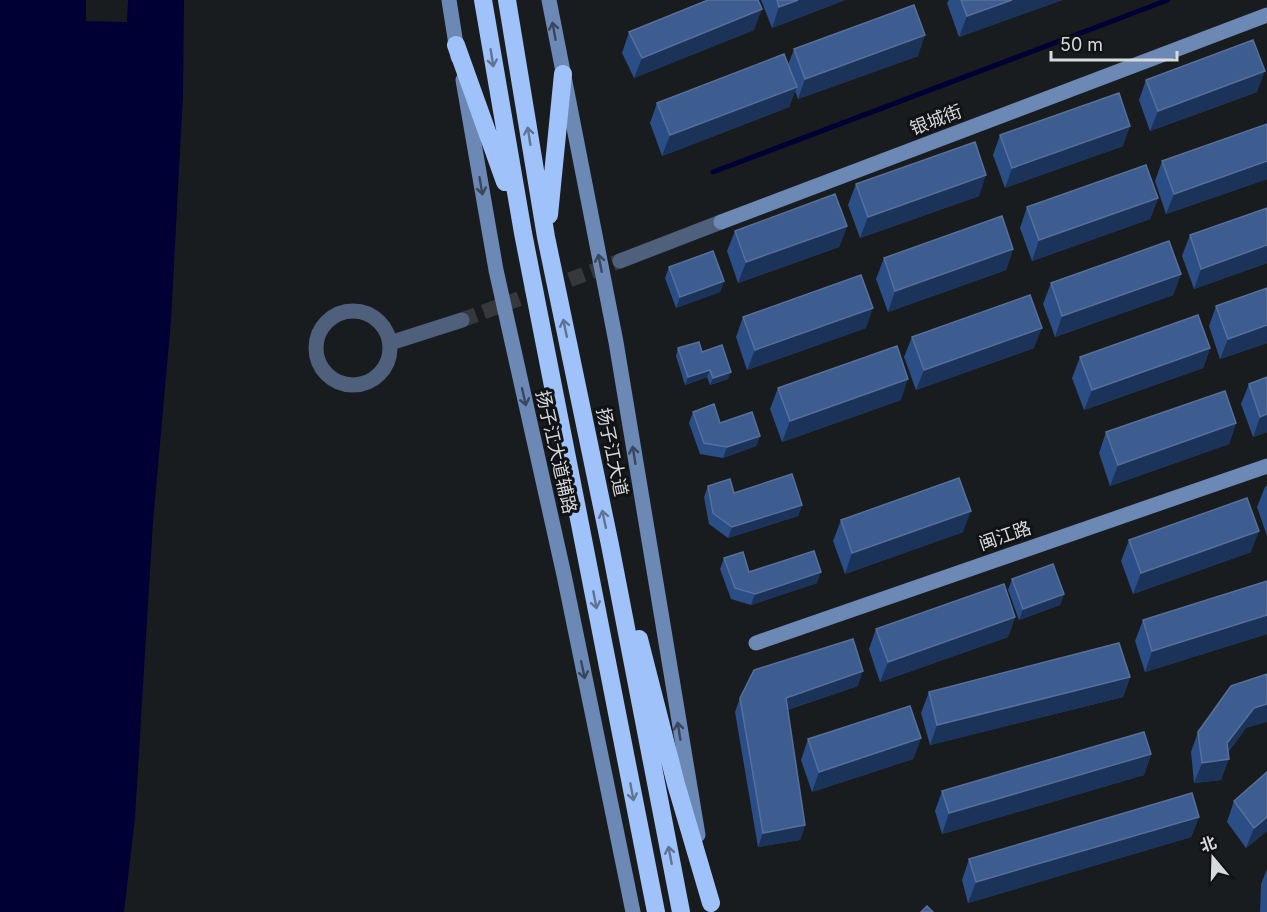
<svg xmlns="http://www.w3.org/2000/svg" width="1267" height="912" viewBox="0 0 1267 912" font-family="Inter,'Noto Sans SC',sans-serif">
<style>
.water{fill:#000035}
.pier{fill:#191c1f}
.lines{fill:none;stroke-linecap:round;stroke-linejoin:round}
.stream{stroke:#000035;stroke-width:5}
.street-tunnel{stroke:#36383b;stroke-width:15;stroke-dasharray:15 8;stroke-linecap:butt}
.street{stroke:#4f607c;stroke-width:15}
.secondary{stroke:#6c88b4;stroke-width:15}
.highway{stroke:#9fc2fa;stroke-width:18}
.wall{fill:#2b4e86}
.shaded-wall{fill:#1c3359}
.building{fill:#3d5c8f;stroke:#56709b;stroke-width:1.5}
.oneway{stroke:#39475d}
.oneway2{stroke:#5f7393}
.labels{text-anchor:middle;stroke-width:6;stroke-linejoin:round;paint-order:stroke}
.street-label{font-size:18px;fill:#d7d9db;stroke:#101216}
</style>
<rect width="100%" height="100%" fill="#191c1f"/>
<!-- water -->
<path class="water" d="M0,0H184L183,95L171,321L153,522L135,818L124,912H0Z"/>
<!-- pier -->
<path class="pier" d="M86,0H128L127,22L86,21Z"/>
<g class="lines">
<!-- stream -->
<path class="stream" d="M713,172L1168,0"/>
<!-- street-tunnel -->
<path class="street-tunnel" d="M462,320L620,261"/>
<!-- street -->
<path class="street" d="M620,261L721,222
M316 348a37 37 0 1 1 74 0a37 37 0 1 1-74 0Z
M390,343L462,320"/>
<!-- secondary -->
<path class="secondary" d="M449,0L458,57
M549,0L616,342L698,835
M463,80L496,270L564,575L633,912
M721,222L1267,15
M756,643L1267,466"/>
<!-- highway -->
<path class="highway" d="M483,0L523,233L656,912
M507,0L546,237L610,545L681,912
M456,45L505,182
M549,215L563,74
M639,639L676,784L711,903"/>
</g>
<!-- wall -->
<path class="wall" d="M761,0H845L772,28Z
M949,0H1062L959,37L947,3Z
M754,30L634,78L622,53L629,32Z
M794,49L918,56L798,99L795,91L789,107L662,156L650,123L657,103L788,65Z
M1146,80L1257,92L1150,131L1139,100Z
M1267,124V179L1166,214L1155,181L1162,161Z
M1000,135L1123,146L1005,188L993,155Z
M856,184L979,196L860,238L848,205Z
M1158,198L1150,219L1032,261L1020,228L1027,207Z
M1267,208V263L1194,289L1182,256L1190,235Z
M847,226L839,247L738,283L727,251L735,231Z
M1013,249L1006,270L888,312L876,279L884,258Z
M669,267L724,281L720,292L676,308L665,278Z
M1181,274L1173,295L1055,337L1043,304L1051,283Z
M1267,288V343L1220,359L1209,326L1216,306Z
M743,317L866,328L747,370L736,337Z
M912,337L1034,348L916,390L904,357Z
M678,348L702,352L728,379L710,385L707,377L685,385L676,356Z
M1210,348L1203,368L1084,410L1072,378L1080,357Z
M1267,377V432L1253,437L1241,404L1249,384Z
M778,388L901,400L782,442L770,409Z
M693,412L720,423L760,436L756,446L723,458L700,454L689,423Z
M1236,423L1229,444L1110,486L1099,453L1106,432Z
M708,486L734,493L802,505L798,516L728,538L709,524L704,497Z
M1267,486V536L1257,507L1265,487Z
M841,520L963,532L845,574L833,541Z
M1129,540L1251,552L1133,594L1121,561Z
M724,558L749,572L817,583L751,605L731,599L720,569Z
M1012,579L1064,594L1060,605L1019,620L1008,590Z
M1267,581V634L1145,672L1135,641L1143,620Z
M1015,617L1008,637L880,682L869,649L876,629Z
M1130,677L1123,697L930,745L921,713L929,692Z
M858,686L787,710L805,825L800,840L758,847L735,712L740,698Z
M1246,728L1228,752L1221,780L1194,783L1191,752L1198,732Z
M921,738L913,759L812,792L801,760L808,739Z
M1151,754L1144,775L942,834L935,811L942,791Z
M1267,772V831L1246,848L1227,822L1234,801Z
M1199,817L1191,837L968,903L962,880L969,859Z
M1267,869V912H1260L1261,884Z"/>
<!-- shaded-wall -->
<path class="shaded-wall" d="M798,0H845L772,28L779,7Z
M1012,0H1062L959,37L967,16Z
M762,9L754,30L634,78L642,58Z
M925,35L918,56L798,99L805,79Z
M1265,71L1257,92L1150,131L1158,111Z
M797,87L789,107L662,156L670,135Z
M1130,126L1123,146L1005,188L1012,168Z
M1267,161V179L1166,214L1174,194Z
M986,175L979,196L860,238L868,217Z
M1158,198L1150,219L1032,261L1039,240Z
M847,226L839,247L738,283L746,262Z
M1267,245V263L1194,289L1201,269Z
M1013,249L1006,270L888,312L895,291Z
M1181,274L1173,295L1055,337L1062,316Z
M724,281L720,292L676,308L680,297Z
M873,308L866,328L747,370L755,350Z
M1267,325V343L1220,359L1228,339Z
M1042,328L1034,348L916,390L924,370Z
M1210,348L1203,368L1084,410L1092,390Z
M710,370L707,377L685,385L688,377Z
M731,372L728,379L710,385L713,378Z
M908,379L901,400L782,442L790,421Z
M1267,414V432L1253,437L1260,417Z
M1236,423L1229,444L1110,486L1118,465Z
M760,436L756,446L723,458L727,447Z
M802,505L798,516L728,538L732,527Z
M971,511L963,532L845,574L852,553Z
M1259,531L1251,552L1133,594L1141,573Z
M821,572L817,583L751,605L755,594Z
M1064,594L1060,605L1019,620L1023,609Z
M1267,615V634L1145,672L1152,651Z
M1015,617L1008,637L880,682L888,662Z
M863,671L858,686L780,712L786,698Z
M1130,677L1123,697L930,745L937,725Z
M1267,704V722L1246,728L1221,760L1229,759L1221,780L1194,783L1202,763L1227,743L1254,708Z
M921,738L913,759L812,792L819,772Z
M1151,754L1144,775L942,834L949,813Z
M1199,817L1191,837L968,903L976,882Z
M1267,817V831L1246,848L1254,828Z
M805,825L800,840L758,847L763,833Z"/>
<!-- building -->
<path class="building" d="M708,0H758L762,9L642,58L629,32Z
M777,0H798L779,7Z
M961,0H1012L967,16Z
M914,5L925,35L805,79L794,49Z
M1253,40L1265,71L1158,111L1146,80Z
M784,54L797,87L670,135L657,103Z
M1119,93L1130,126L1012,168L1000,135Z
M1267,124V161L1174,194L1162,161Z
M975,142L986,175L868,217L856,184Z
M1146,165L1158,198L1039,240L1027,207Z
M835,194L847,226L746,262L735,231Z
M1267,208V245L1201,269L1190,235Z
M1002,216L1013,249L895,291L884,258Z
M1169,241L1181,274L1062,316L1051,283Z
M713,251L724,281L680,297L669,267Z
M861,275L873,308L755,350L743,317Z
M1267,288V325L1228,339L1216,306Z
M1030,295L1042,328L924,370L912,337Z
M1198,315L1210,348L1092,390L1080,357Z
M699,342L702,352L722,345L731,372L713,378L710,370L688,377L678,348Z
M897,346L908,379L790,421L778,388Z
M1267,377V414L1260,417L1249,384Z
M1225,391L1236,423L1118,465L1106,432Z
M714,404L720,423L752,412L760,436L727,447L704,443L693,412Z
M792,474L802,505L732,527L713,513L708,486L730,479L734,493Z
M959,478L971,511L852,553L841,520Z
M1247,498L1259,531L1141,573L1129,540Z
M814,551L821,572L755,594L735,588L724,558L743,552L749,572Z
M1053,564L1064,594L1023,609L1012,579Z
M1267,581V615L1152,651L1143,620Z
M1004,584L1015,617L888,662L876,629Z
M853,639L863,671L786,698L805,825L763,833L740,698L754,670Z
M1119,643L1130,677L937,725L929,692Z
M1267,674V704L1254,708L1227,743L1229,759L1202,763L1198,732L1231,686Z
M910,706L921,738L819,772L808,739Z
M1144,732L1151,754L949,813L942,791Z
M1267,772V817L1254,828L1234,801Z
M1192,793L1199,817L976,882L969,859Z
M927,906L933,912H921Z"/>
<!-- one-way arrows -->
<defs><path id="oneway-shaft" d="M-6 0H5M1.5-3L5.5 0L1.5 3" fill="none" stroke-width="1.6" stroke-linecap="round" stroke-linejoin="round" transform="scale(1.5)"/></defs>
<g class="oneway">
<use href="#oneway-shaft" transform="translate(554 31) rotate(-100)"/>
<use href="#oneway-shaft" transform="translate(481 186) rotate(80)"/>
<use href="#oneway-shaft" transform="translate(600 263) rotate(-101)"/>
<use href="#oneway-shaft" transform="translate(524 397) rotate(77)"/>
<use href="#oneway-shaft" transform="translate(634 455) rotate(-99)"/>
<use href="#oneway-shaft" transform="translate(583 670) rotate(78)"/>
<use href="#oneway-shaft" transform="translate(679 731) rotate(-99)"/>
</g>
<g class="oneway2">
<use href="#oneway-shaft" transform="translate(492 58) rotate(81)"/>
<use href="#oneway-shaft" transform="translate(529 136) rotate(-99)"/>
<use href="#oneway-shaft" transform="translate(565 328) rotate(-102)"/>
<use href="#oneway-shaft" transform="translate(604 519) rotate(-102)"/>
<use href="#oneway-shaft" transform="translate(595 600) rotate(79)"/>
<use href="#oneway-shaft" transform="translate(632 792) rotate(79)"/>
<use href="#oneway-shaft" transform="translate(670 855) rotate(-101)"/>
</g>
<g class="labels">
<!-- street labels -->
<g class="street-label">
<text transform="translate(936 120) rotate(-21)" y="6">银城街</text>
<text transform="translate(556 452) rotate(77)" y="6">扬子江大道辅路</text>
<text transform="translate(612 452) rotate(78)" y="6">扬子江大道</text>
<text transform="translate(1005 536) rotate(-19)" y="6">闽江路</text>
</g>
</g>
<!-- north arrow -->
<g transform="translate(1213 858) rotate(341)" stroke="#101216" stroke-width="4.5" paint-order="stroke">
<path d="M0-4.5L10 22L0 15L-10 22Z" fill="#d7d9db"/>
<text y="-9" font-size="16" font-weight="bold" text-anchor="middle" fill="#d7d9db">北</text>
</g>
<!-- scale -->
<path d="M1051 51v9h126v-9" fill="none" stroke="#d7d9db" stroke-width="3"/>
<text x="1060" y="51" font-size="18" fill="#d7d9db" stroke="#101216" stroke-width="4.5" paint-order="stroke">50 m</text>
</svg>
